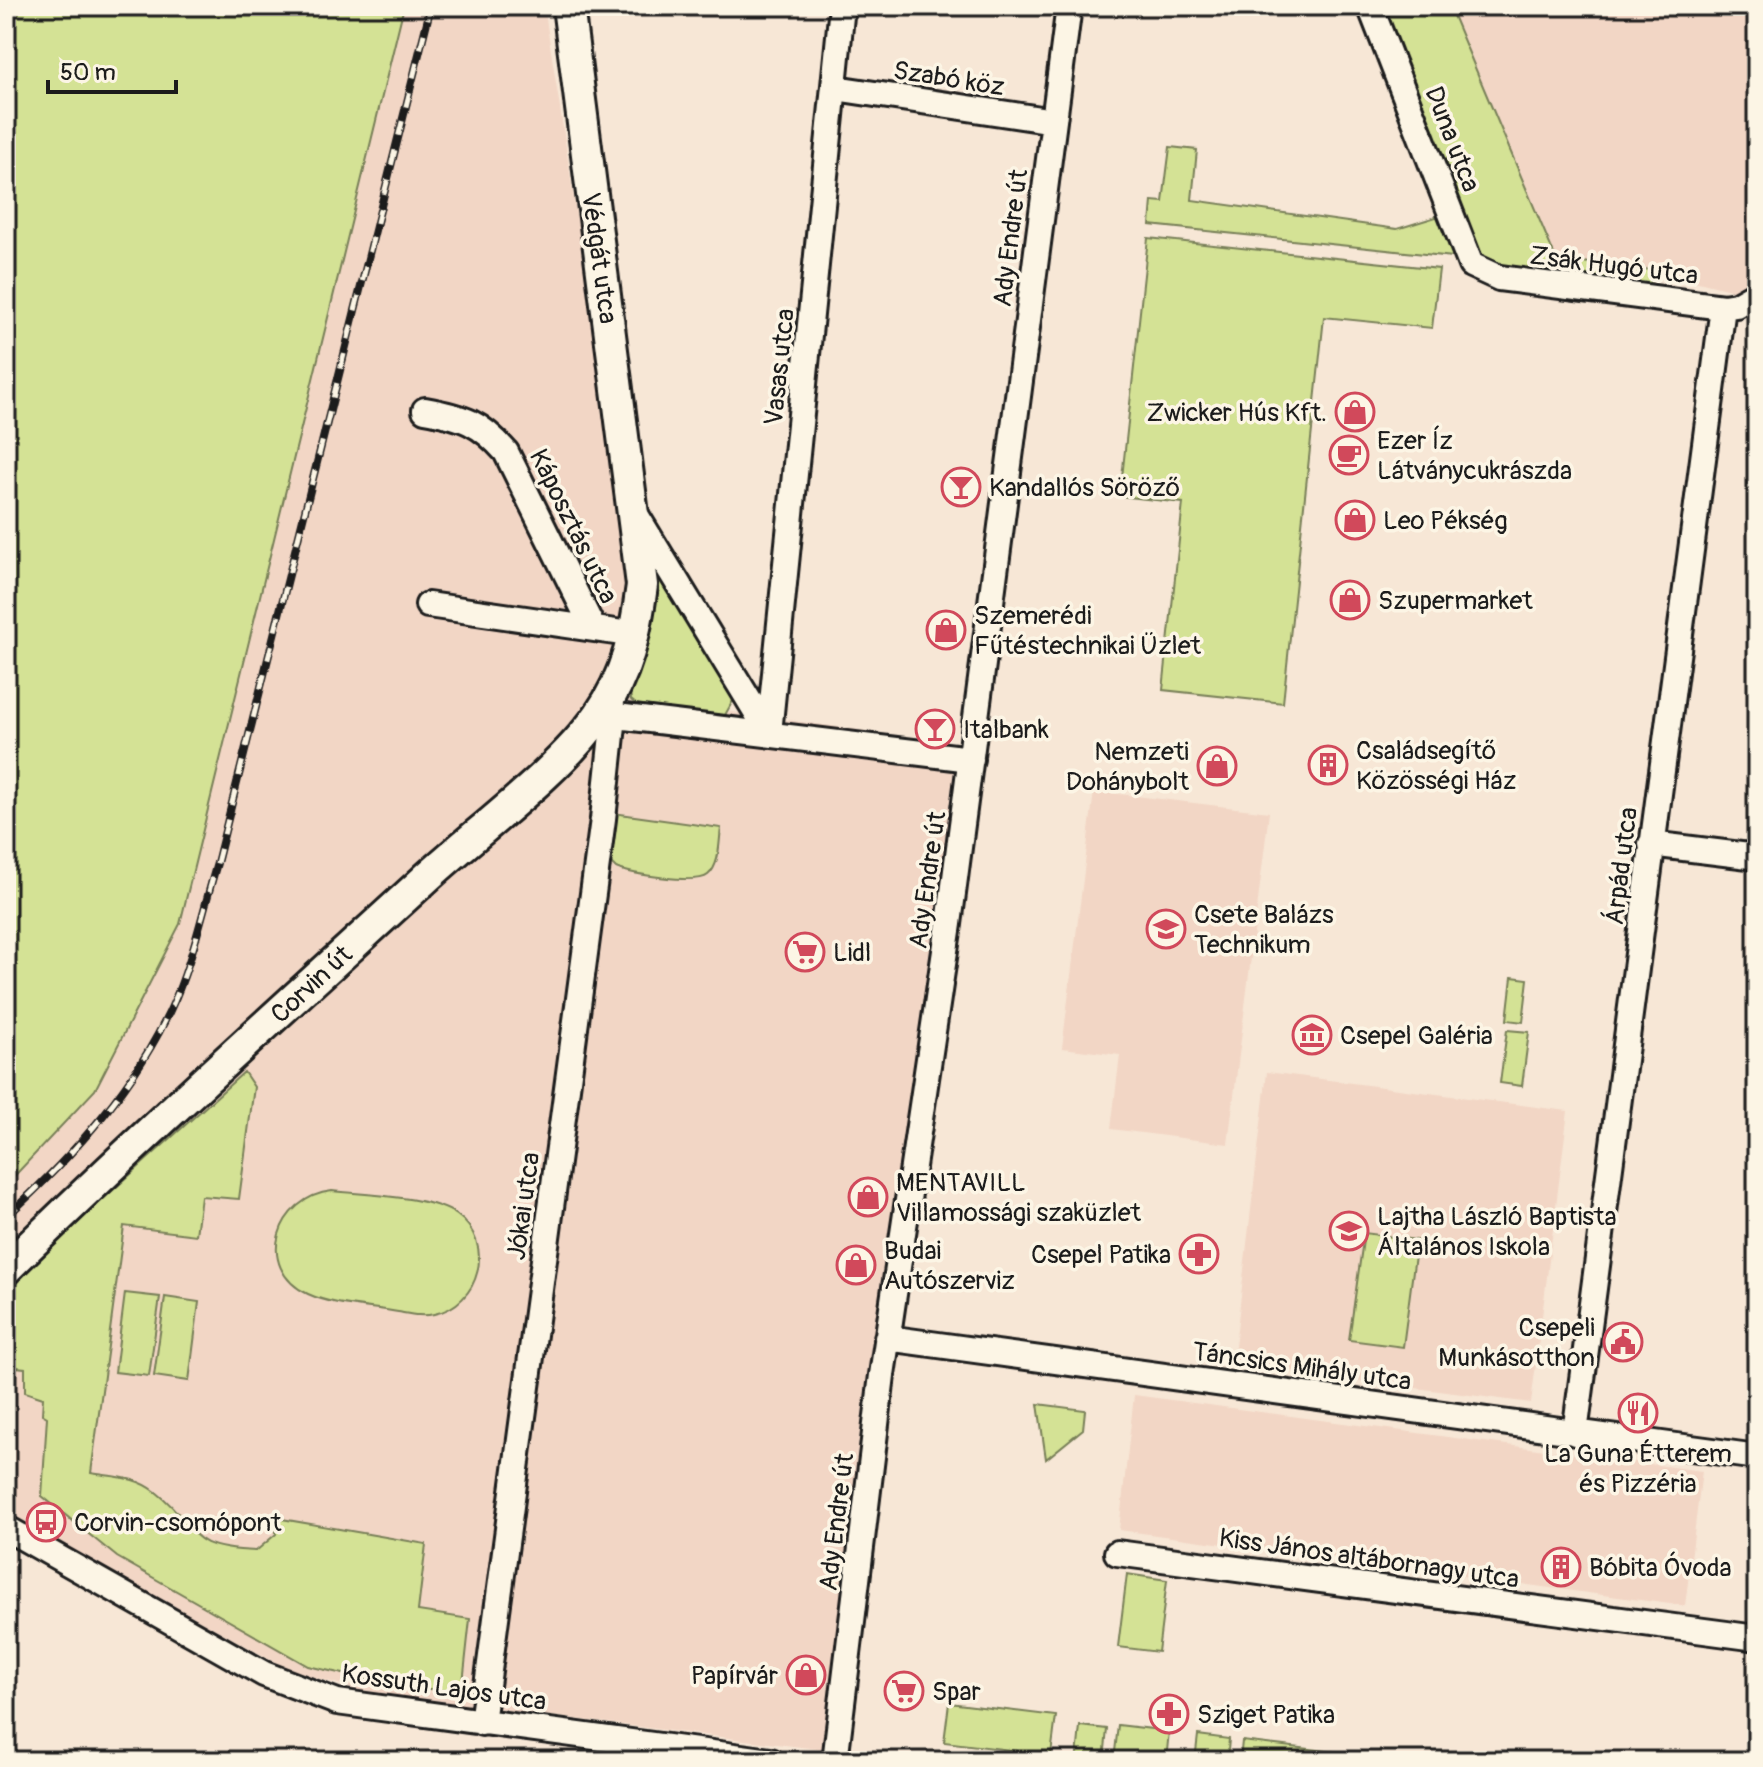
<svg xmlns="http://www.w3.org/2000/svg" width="1763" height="1767" viewBox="0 0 1763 1767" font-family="Pangolin,sans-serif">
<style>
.built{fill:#f2d6c5}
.green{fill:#d4e295;stroke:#787f58;stroke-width:2}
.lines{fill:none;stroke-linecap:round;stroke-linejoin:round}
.minor-casing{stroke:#1c1c1c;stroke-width:30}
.major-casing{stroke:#1c1c1c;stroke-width:36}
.minor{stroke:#fcf5e5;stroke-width:24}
.major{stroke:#fcf5e5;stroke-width:30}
.rail-casing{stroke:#1c1c1c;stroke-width:8}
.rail{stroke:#fcf5e5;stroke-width:5;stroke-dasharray:15;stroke-linecap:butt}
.labels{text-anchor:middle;stroke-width:7;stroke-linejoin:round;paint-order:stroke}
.street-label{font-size:26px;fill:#1c1c1c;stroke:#fcf5e5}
.poi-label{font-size:26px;fill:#1c1c1c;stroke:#fcf5e5;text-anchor:start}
</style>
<rect width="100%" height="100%" fill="#f7e7d6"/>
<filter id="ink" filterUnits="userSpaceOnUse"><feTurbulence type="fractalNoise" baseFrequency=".0125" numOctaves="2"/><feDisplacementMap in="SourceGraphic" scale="16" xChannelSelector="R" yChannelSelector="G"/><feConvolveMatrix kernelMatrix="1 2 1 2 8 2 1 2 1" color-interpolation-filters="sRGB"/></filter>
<g filter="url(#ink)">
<!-- built -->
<path class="built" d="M404,6H544L642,633L606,694L986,748L833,1751L373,1694L289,1670L6,1513V1185L95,1090L180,924Z
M1449,6H1757V281L1738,292L1651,270L1556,259Z
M1094,791L1269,812L1228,1144L1111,1129L1120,1055L1062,1048Z
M1267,1072L1568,1111L1531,1403L1233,1364Z
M1134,1395L1702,1471L1685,1606L1119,1530Z"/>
<!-- green -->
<path class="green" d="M6,6H404L180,924L95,1090L6,1185Z
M1376,6H1449L1556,259L1651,270L1650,294L1497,272L1477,260Z
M1170,147L1197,150L1192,200L1397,229L1436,217L1439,200L1463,258L1150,225L1152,201L1163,202Z
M1148,238L1439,269L1432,328L1324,317L1283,703L1163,690L1183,503L1120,496Z
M653,562L734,699L725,715L641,708L631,700L630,692L645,646Z
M613,813L721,828C719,842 720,865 708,875C696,885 631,874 616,868L609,861Z
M1512,977L1528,979L1523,1022L1507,1020Z
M1507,1030L1529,1032L1522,1086L1500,1083Z
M244,1072L254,1087L239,1199L201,1196L196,1235L124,1226L91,1473C114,1477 136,1476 156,1492C204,1530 180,1548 256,1551L276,1534V1518L426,1544L418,1611L470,1619L462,1692L396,1686L308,1666L117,1557L42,1496L47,1417L42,1414L43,1398L25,1392V1368L6,1366V1294L60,1238Z
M332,1191C366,1195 431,1196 457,1215C496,1243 480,1305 434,1314C422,1317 410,1314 398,1312C370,1307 334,1306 308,1294C253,1268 277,1197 332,1191Z
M1364,1233L1417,1240L1403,1347L1349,1340Z
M125,1293L160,1297L149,1376L115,1372Z
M165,1297L199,1302L189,1381L154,1376Z
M1038,1404L1085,1410L1083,1429L1046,1459Z
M1127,1574L1167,1580L1158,1652L1118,1647Z
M949,1703L1056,1716L1051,1755L944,1742Z
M1118,1725L1169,1731L1166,1761H1114Z
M1080,1726L1107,1729L1104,1760L1077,1757Z
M1198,1735L1229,1739L1227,1761H1195Z
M1242,1741L1334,1752L1333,1761H1240Z"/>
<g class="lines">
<defs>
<path id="minor" d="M1370,6L1471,265L1499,278L1723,307L1736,305L1757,293
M835,88L1054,121
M425,410C463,417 480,422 506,452L593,628
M635,513L769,733
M428,605L636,635
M600,714L971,759
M769,733L842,6
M1651,844L1757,857
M887,1338L1757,1457
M1575,1433L1723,307
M6,1528L264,1674L337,1702L771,1761
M1117,1553L1757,1638
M482,1723L603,819L614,716L610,697
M835,1761L882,1375L949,924L1069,6"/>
<path id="major" d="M6,1269C142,1136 283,1009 423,881C477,831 558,773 599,715C627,675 636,632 642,585L568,6"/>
</defs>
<!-- minor casing -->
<use href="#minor" class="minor-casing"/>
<!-- major casing -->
<use href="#major" class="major-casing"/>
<!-- minor -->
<use href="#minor" class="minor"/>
<!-- major -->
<use href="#major" class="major"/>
<defs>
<path id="rail" d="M6,1217C74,1155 140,1082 176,997C194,954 204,907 217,863L431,6"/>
</defs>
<!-- rail casing -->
<use href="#rail" class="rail-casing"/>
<!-- rail -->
<use href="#rail" class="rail"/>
</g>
</g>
<!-- icons -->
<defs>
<symbol id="shop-ring" viewBox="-11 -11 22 22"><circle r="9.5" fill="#fcf5e5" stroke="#d1495b" stroke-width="1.5"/><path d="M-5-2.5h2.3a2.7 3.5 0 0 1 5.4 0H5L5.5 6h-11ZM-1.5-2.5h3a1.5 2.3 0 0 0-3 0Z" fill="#d1495b"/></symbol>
<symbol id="cafe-ring" viewBox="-11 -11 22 22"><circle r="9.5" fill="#fcf5e5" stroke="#d1495b" stroke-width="1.5"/><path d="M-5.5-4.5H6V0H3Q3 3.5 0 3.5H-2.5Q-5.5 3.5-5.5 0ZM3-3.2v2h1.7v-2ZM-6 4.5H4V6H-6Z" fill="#d1495b"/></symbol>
<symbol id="bar-ring" viewBox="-11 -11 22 22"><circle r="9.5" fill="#fcf5e5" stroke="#d1495b" stroke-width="1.5"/><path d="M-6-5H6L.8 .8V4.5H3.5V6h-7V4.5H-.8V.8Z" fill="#d1495b"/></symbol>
<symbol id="building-ring" viewBox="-11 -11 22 22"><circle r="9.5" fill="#fcf5e5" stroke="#d1495b" stroke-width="1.5"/><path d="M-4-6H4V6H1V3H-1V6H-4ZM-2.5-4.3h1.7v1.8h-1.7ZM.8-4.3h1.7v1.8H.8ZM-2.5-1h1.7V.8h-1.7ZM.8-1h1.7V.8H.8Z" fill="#d1495b"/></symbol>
<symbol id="school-ring" viewBox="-11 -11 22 22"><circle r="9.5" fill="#fcf5e5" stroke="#d1495b" stroke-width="1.5"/><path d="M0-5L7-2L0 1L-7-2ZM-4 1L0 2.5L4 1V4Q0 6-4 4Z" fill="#d1495b"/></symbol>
<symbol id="supermarket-ring" viewBox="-11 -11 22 22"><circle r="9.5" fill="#fcf5e5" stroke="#d1495b" stroke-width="1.5"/><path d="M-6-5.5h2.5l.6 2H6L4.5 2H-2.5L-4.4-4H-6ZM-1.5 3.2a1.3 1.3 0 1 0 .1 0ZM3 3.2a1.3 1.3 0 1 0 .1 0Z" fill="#d1495b"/></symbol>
<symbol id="museum-ring" viewBox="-11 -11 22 22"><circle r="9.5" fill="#fcf5e5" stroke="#d1495b" stroke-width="1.5"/><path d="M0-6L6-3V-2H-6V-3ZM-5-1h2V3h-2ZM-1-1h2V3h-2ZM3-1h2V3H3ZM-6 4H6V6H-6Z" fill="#d1495b"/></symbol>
<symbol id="pharmacy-ring" viewBox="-11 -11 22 22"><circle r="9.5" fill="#fcf5e5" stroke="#d1495b" stroke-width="1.5"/><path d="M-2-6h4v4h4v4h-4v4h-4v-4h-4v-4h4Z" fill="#d1495b"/></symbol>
<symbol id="civic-ring" viewBox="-11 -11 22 22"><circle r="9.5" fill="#fcf5e5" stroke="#d1495b" stroke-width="1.5"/><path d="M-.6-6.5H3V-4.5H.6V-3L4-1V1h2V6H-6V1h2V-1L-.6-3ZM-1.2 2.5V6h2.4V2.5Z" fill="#d1495b"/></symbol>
<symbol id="restaurant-ring" viewBox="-11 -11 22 22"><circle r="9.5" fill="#fcf5e5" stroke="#d1495b" stroke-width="1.5"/><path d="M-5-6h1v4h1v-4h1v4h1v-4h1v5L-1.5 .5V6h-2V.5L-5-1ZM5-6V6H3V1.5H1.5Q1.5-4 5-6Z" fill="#d1495b"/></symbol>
<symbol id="bus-ring" viewBox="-11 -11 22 22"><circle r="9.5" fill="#fcf5e5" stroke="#d1495b" stroke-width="1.5"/><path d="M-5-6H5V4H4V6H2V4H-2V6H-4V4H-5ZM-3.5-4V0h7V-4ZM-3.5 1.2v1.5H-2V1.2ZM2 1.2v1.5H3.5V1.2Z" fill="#d1495b"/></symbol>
</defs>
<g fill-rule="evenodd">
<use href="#shop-ring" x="1333" y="390" width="44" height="44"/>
<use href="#cafe-ring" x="1327" y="433" width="44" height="44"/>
<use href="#bar-ring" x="939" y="465" width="44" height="44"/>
<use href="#shop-ring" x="1333" y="498" width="44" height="44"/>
<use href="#shop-ring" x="1328" y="578" width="44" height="44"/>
<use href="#shop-ring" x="924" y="608" width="44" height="44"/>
<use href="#bar-ring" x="913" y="707" width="44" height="44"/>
<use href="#building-ring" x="1306" y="743" width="44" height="44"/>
<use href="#shop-ring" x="1195" y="744" width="44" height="44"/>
<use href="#school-ring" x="1144" y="907" width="44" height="44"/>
<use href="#supermarket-ring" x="783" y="930" width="44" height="44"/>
<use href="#museum-ring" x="1290" y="1013" width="44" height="44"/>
<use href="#shop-ring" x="846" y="1175" width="44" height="44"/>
<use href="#school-ring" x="1327" y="1209" width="44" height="44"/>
<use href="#pharmacy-ring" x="1177" y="1232" width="44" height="44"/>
<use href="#shop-ring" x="834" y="1243" width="44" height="44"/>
<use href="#civic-ring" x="1601" y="1320" width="44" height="44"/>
<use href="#restaurant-ring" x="1616" y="1391" width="44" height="44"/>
<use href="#bus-ring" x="24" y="1500" width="44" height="44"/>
<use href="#building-ring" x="1539" y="1545" width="44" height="44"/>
<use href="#shop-ring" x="784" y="1653" width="44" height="44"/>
<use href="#supermarket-ring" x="882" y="1669" width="44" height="44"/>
<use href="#pharmacy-ring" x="1147" y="1692" width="44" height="44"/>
</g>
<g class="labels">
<!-- street labels -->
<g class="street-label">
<text transform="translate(949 78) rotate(9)" y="9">Szabó köz</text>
<text transform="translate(1453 139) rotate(69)" y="9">Duna utca</text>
<text transform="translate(1010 238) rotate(-83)" y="9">Ady Endre út</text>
<text transform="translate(600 258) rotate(82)" y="9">Védgát utca</text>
<text transform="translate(1614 265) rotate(7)" y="9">Zsák Hugó utca</text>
<text transform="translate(779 367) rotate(-84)" y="9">Vasas utca</text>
<text transform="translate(574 526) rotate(64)" y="9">Káposztás utca</text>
<text transform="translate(1621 866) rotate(-83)" y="9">Árpád utca</text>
<text transform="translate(927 880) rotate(-82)" y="9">Ady Endre út</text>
<text transform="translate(311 984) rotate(-43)" y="9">Corvin út</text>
<text transform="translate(523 1206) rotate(-82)" y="9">Jókai utca</text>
<text transform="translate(1302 1366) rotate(8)" y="9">Táncsics Mihály utca</text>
<text transform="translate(836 1522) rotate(-83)" y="9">Ady Endre út</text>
<text transform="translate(1369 1558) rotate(8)" y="9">Kiss János altábornagy utca</text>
<text transform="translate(444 1687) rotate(8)" y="9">Kossuth Lajos utca</text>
</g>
<!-- poi labels -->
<g class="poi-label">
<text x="1327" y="421" text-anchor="end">Zwicker Hús Kft.</text>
<text x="1377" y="449">Ezer Íz<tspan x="1377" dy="30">Látványcukrászda</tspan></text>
<text x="989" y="496">Kandallós Söröző</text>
<text x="1383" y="529">Leo Pékség</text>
<text x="1378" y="609">Szupermarket</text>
<text x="974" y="624">Szemerédi<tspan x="974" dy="30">Fűtéstechnikai Üzlet</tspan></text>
<text x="963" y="738">Italbank</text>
<text x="1356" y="759">Családsegítő<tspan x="1356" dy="30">Közösségi Ház</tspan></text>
<text x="1189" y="760" text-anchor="end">Nemzeti<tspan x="1189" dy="30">Dohánybolt</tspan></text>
<text x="1194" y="923">Csete Balázs<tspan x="1194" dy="30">Technikum</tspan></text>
<text x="833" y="961">Lidl</text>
<text x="1340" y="1044">Csepel Galéria</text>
<text x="896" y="1191">MENTAVILL<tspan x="896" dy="30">Villamossági szaküzlet</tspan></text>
<text x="1377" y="1225">Lajtha László Baptista<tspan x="1377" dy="30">Általános Iskola</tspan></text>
<text x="884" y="1259">Budai<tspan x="884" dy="30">Autószerviz</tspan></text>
<text x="1171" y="1263" text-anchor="end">Csepel Patika</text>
<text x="1595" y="1336" text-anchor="end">Csepeli<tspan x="1595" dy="30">Munkásotthon</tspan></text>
<text x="1638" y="1462" text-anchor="middle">La Guna Étterem<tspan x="1638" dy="30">és Pizzéria</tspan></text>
<text x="74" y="1531">Corvin-csomópont</text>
<text x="1589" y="1576">Bóbita Óvoda</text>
<text x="778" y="1684" text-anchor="end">Papírvár</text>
<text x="932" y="1700">Spar</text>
<text x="1197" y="1723">Sziget Patika</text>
</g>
</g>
<!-- margin -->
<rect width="1763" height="1767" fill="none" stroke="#fcf5e5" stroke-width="32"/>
<rect x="16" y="16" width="1731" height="1735" fill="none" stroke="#1c1c1c" stroke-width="3" filter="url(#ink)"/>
<!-- scale -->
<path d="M48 80v12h128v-12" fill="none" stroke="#1c1c1c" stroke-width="4"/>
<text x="60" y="80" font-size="24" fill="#1c1c1c" stroke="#fcf5e5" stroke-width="6" paint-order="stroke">50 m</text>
</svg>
